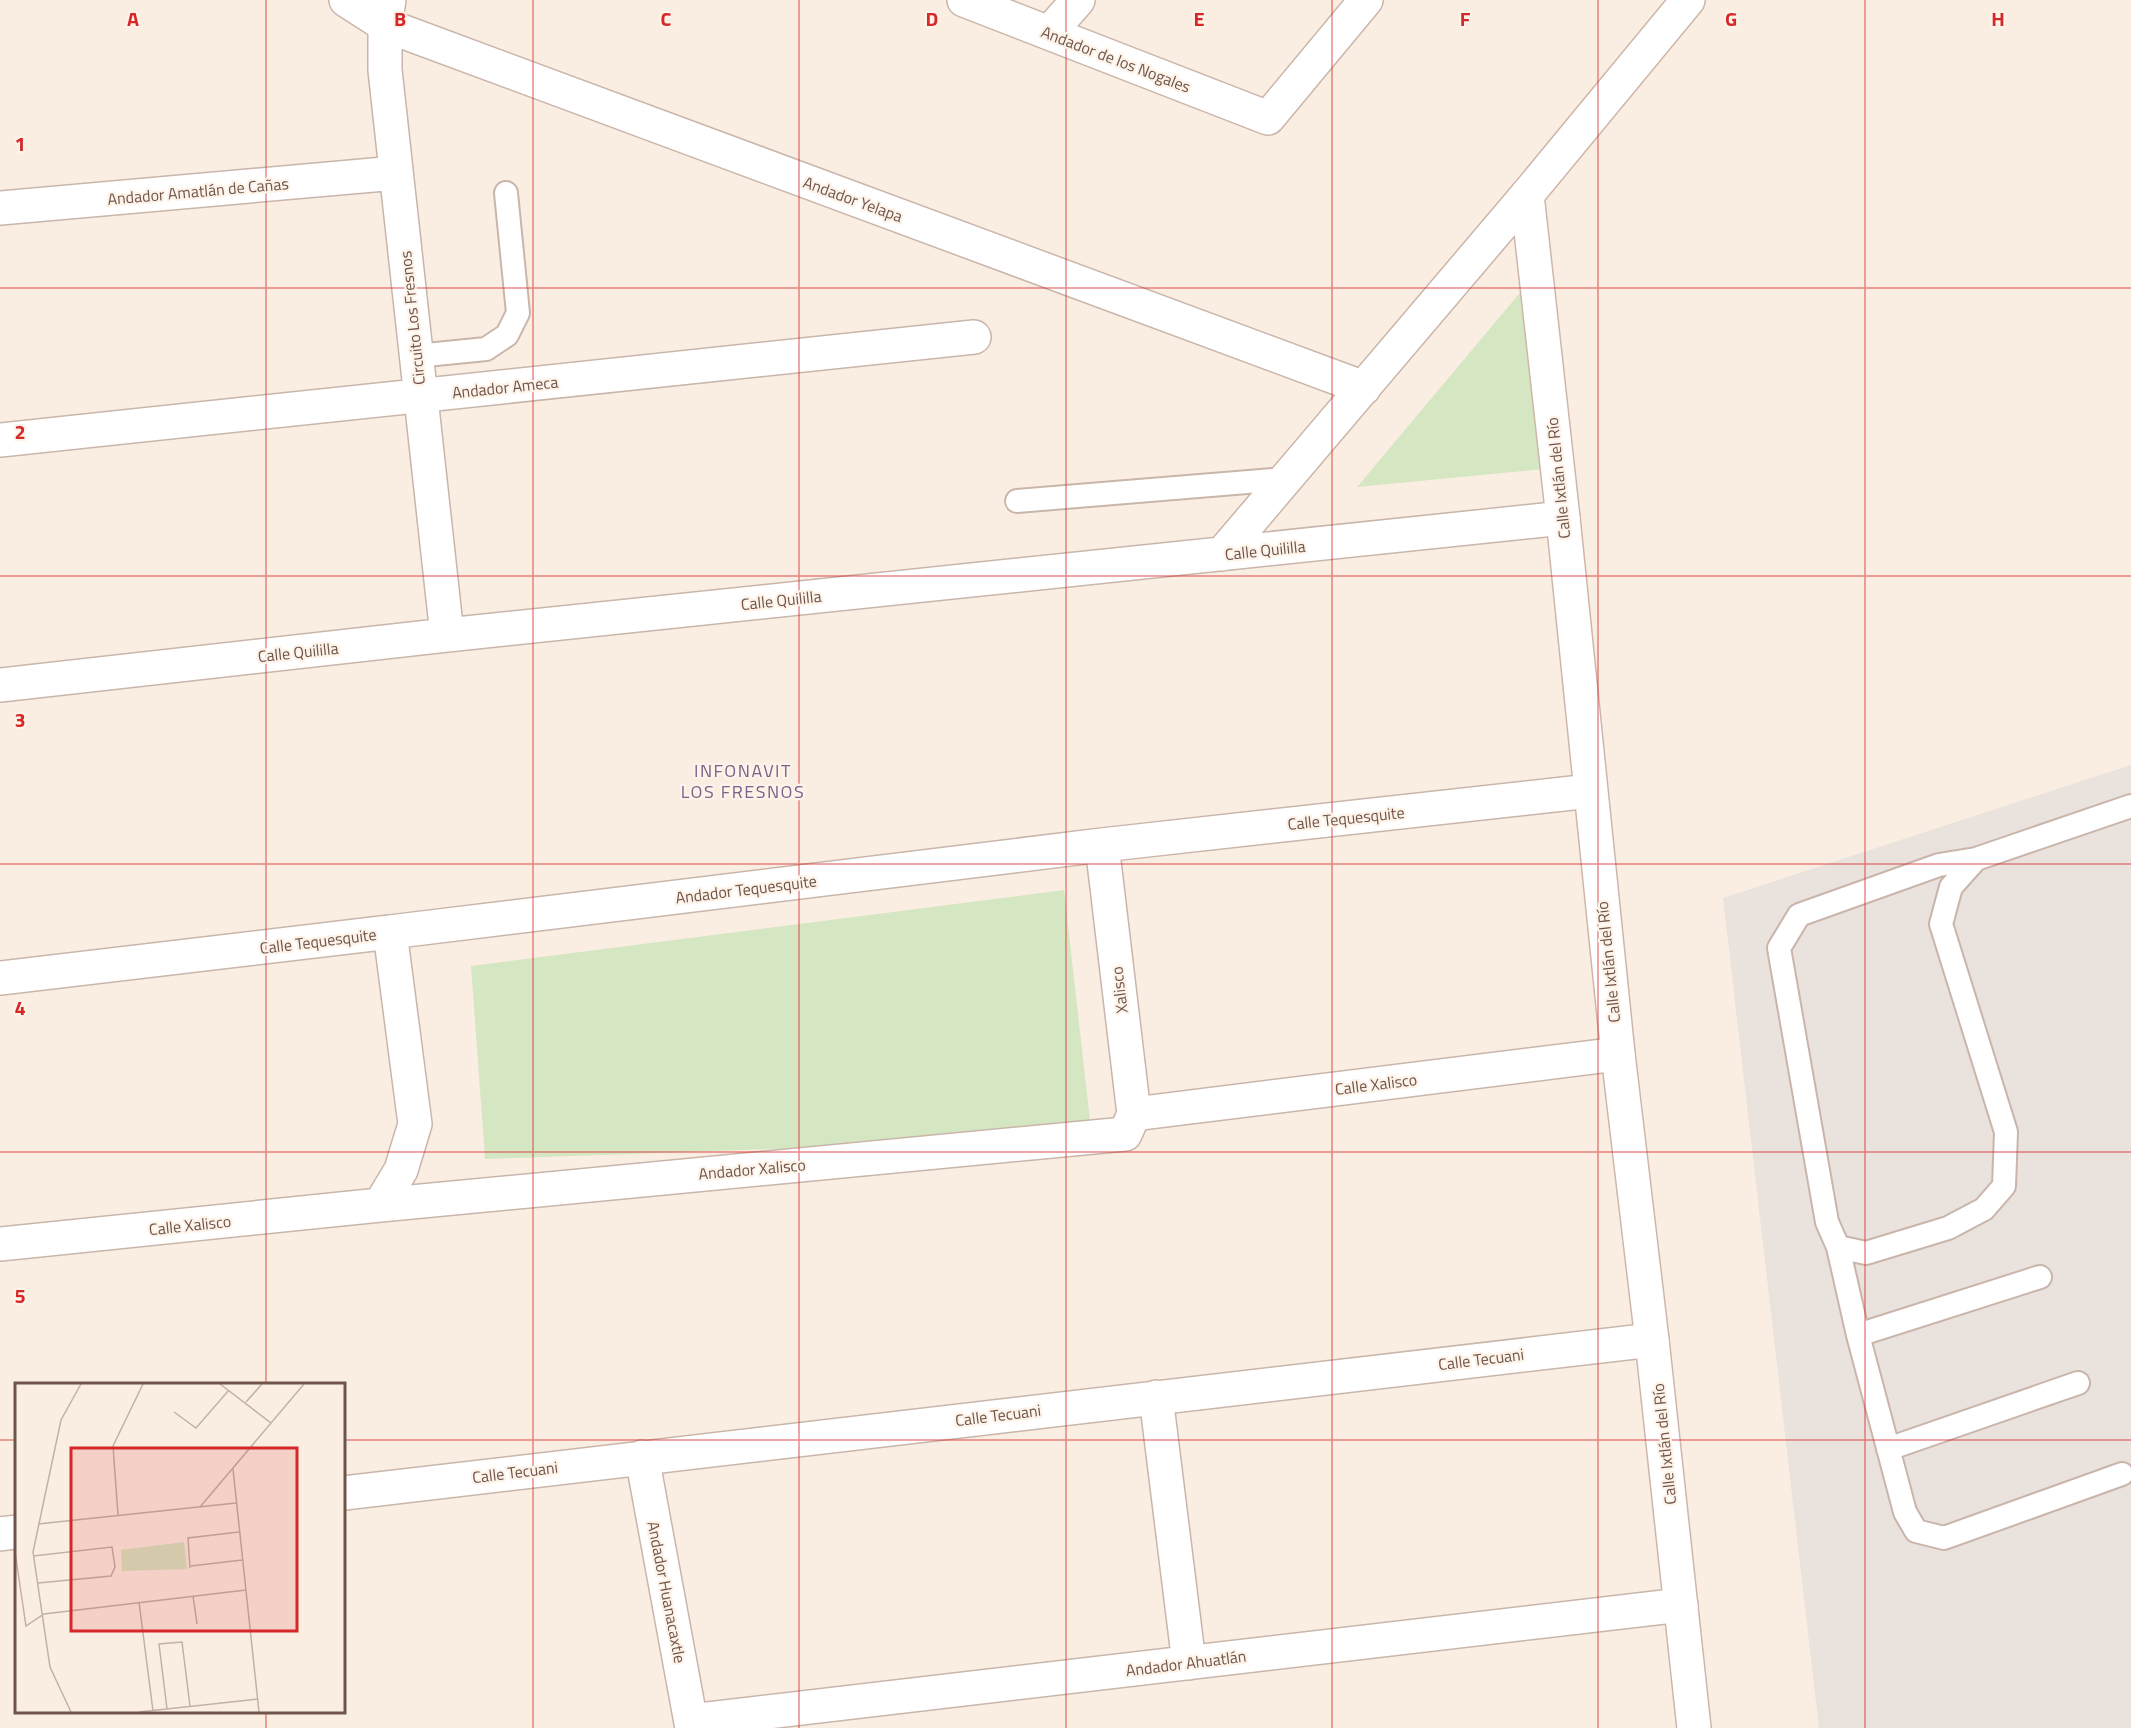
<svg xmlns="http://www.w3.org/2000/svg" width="2131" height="1728" viewBox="0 0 2131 1728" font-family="'Titillium Web',sans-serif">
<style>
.industrial{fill:#e9e2dd}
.green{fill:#d5e6c2}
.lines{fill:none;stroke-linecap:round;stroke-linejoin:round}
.lane-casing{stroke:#cab5aa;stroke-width:26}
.street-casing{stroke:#cab5aa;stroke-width:36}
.secondary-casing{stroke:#cfb6aa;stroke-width:36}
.lane{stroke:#fff;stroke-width:22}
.street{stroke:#fff;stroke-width:33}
.secondary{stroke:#fff;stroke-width:33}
.grid{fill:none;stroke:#d62828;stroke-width:1.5;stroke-opacity:0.55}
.labels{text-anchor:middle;stroke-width:4.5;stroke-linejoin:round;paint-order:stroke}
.street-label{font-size:16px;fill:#70544b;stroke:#fdf3e8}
.neighbourhood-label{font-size:18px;letter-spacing:1.5px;fill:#7a638c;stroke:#fdf3e8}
.inset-road{fill:none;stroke:#c3b0a6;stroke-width:1.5}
.view{fill:#d62828;fill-opacity:0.15;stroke:#d62828;stroke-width:3}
.inset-edge{fill:none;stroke:#70544b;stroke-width:3}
.grid-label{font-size:20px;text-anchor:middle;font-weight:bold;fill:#d62828;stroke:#fdf3e8;stroke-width:4.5;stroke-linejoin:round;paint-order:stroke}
</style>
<rect width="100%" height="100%" fill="#faeee2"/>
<!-- industrial -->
<path class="industrial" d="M2131,765V1728H1819L1723,898Z"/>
<!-- green -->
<path class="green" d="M1524,288L1544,469L1357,487Z
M1064,890L1092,1138L485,1159L471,966Z"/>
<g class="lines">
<defs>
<path id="lane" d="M416,356L486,349L507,335L518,313L506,193
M1017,501L1285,479
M1838,1247L1866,1253L1948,1228L1984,1209L2004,1186L2006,1132L1941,924L1951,887L1976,859
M1858,1335L2040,1277
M1888,1449L2078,1383
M2122,1474L1944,1538L1916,1531L1905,1512L1858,1335L1838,1247L1827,1222L1779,948L1799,915L1939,865L1976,859L2131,806"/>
<path id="street" d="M346,0L385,25L1364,388
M389,0L385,25V70L447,635
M964,0L1268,118L1366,0
M1049,33L1078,0
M0,208L396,173
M0,440L974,337
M1222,554L1527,195
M0,685L447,635L1563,518
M390,932L1102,845L1590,791
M0,978L390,932L415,1124L401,1170L380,1205
M1134,1114L1618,1054
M0,1244L380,1205L1125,1134L1134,1114L1102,845
M1156,1397L1189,1663
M642,1457L692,1728
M344,1493L1652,1340
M0,1534L16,1532
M691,1721L1681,1605"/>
<path id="secondary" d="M1688,0L1527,195L1563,518L1618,1054L1652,1340L1694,1728"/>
</defs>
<!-- lane casing -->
<use href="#lane" class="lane-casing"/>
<!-- street casing -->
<use href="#street" class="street-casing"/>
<!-- secondary casing -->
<use href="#secondary" class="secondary-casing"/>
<!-- lane -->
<use href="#lane" class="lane"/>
<!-- street -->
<use href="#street" class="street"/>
<!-- secondary -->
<use href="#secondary" class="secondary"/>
</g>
<!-- grid -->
<path class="grid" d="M266,0V1384M533,0V1728M799,0V1728M1066,0V1728M1332,0V1728M1598,0V1728M1865,0V1728M0,288H2131M0,576H2131M0,864H2131M0,1152H2131M0,1440H16M344,1440H2131M266,1712V1728"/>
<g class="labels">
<!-- street labels -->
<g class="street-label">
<text transform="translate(1116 59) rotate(21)" y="6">Andador de los Nogales</text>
<text transform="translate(198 191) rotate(-5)" y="6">Andador Amatlán de Cañas</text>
<text transform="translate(853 199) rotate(20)" y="6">Andador Yelapa</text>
<text transform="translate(412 318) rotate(-96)" y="6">Circuito Los Fresnos</text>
<text transform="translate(505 387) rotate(-6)" y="6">Andador Ameca</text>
<text transform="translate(1558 478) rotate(-96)" y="6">Calle Ixtlán del Río</text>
<text transform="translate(1265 550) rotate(-6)" y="6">Calle Quililla</text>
<text transform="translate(781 600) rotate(-6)" y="6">Calle Quililla</text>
<text transform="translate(298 652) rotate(-6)" y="6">Calle Quililla</text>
<text transform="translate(1346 818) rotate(-6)" y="6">Calle Tequesquite</text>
<text transform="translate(746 889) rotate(-7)" y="6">Andador Tequesquite</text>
<text transform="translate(318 941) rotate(-7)" y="6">Calle Tequesquite</text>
<text transform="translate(1608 962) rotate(-96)" y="6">Calle Ixtlán del Río</text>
<text transform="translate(1119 990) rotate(-97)" y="6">Xalisco</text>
<text transform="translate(1376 1084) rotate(-7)" y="6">Calle Xalisco</text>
<text transform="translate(752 1169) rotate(-5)" y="6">Andador Xalisco</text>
<text transform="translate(190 1225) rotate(-6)" y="6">Calle Xalisco</text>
<text transform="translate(1481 1359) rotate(-7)" y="6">Calle Tecuani</text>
<text transform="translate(998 1415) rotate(-7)" y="6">Calle Tecuani</text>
<text transform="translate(1664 1444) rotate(-96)" y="6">Calle Ixtlán del Río</text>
<text transform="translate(515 1472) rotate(-7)" y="6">Calle Tecuani</text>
<text transform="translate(667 1592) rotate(79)" y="6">Andador Huanacaxtle</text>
<text transform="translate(1186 1663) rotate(-7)" y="6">Andador Ahuatlán</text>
</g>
<!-- neighbourhood labels -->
<g class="neighbourhood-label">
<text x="743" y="777">INFONAVIT<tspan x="743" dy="21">LOS FRESNOS</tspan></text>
</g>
</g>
<!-- overview -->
<g transform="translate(15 1383)">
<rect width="330" height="330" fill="#faeee2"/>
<path d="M169,159L172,186L107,188L106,167Z" fill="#d5e6c2"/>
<path class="inset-road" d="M205,1L256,40M231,19L247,1M159,29L181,45L214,7M218,86L244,329M185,124L289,1M103,132L98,63L128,1M23,141L221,120M0,169L11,243L29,231L231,207M18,173L97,164L100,184L96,193L23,200M176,183L227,177M175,185L173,155L224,149M178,213L182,241M124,219L138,328M152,326L144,261L167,259L175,323M56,329L35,284L18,169L46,37L66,1M124,329L243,316"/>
<path class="view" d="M56,65H282V248H56Z"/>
<rect width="330" height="330" class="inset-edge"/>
</g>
<g class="grid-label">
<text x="133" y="26">A</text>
<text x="400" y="26">B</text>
<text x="666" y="26">C</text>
<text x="932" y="26">D</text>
<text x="1199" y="26">E</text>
<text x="1465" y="26">F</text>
<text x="1731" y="26">G</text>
<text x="1998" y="26">H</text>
<text x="20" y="151">1</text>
<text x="20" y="439">2</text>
<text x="20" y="727">3</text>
<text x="20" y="1015">4</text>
<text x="20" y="1303">5</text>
</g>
</svg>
